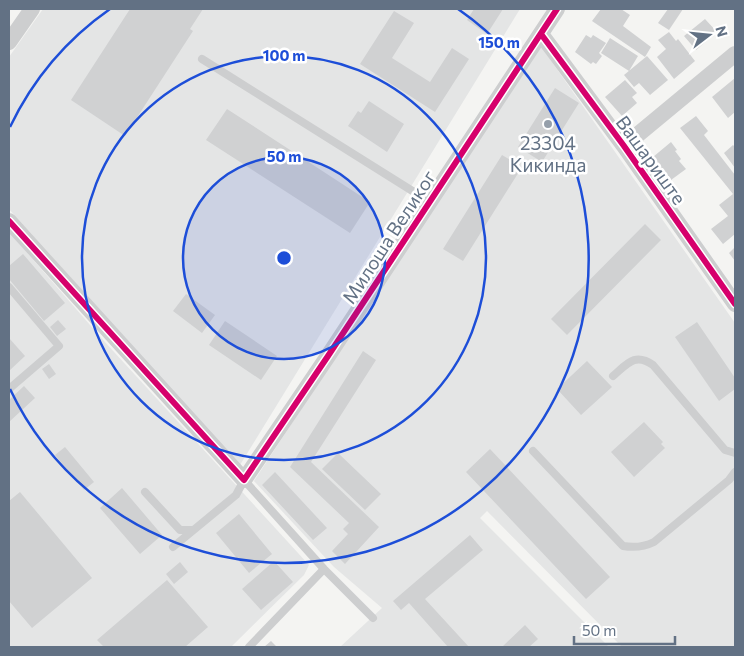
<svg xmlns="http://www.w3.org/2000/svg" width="744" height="656" viewBox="0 0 744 656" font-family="Commissioner,sans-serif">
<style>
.built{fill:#e4e5e5}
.building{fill:#d0d1d2}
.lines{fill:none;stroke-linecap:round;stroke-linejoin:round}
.lane{stroke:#cdcecf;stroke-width:8}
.street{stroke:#cdcecf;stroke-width:16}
.cycleway-casing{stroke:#fff;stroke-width:9}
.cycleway{stroke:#d6006c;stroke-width:6}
.ring{fill:none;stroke:#1d4ed8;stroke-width:2.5}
.poi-dot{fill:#959faa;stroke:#fff;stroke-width:2}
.labels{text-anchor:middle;stroke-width:5;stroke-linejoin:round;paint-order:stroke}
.poi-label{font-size:19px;fill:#627184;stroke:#fff}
.street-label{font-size:19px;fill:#627184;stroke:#fff}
.centre{fill:#1d4ed8;stroke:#fff;stroke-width:2.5}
.ring-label{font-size:15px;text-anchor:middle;font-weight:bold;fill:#1d4ed8;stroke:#fff;stroke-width:5;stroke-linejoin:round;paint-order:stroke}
</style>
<rect width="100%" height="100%" fill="#f4f4f2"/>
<!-- built -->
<path class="built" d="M43,9H520L240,465L9,209V57Z
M540,45L735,323V647H622L487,511L480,518L609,647H340L382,608L334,567L254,481Z
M9,232L104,341L309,565L304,575L231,647H9Z"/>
<!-- building -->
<path class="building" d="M130,9H203L190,29L193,31L125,136L71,100Z
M474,9H503L487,34L467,20Z
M601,9H621L630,15L623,26L651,47L645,57L592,21Z
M668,9H683L669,30L658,23Z
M394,11L414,23L392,58L430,82L452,48L469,59L435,112L360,64Z
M705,19L717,32L696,50L684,36Z
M669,32L676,41L678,39L695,61L674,79L657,57L666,49L658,40Z
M586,35L591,38L593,35L606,43L599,53L602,56L596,64L593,62L591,64L575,52Z
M610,38L638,56L629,71L601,53Z
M647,56L668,80L650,95L639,83L634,87L624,75Z
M735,78V112L728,118L712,97Z
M625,80L637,93L632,97L637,103L622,116L605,97Z
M555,88L579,103L542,162L518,147Z
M369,101L404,124L387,152L348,126L358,111L361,113Z
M227,109L370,202L350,233L206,140Z
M696,116L708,131L704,135L735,175V234L723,244L711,229L728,216L719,205L733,194L680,128Z
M671,142L677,150L675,151L681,159L679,161L686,169L671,180L653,157Z
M733,145L735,147V168L724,153Z
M502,155L522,167L463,261L443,249Z
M645,224L661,240L567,335L551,319Z
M735,247V261L729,253Z
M23,254L65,303L44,321L9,279V266Z
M186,294L215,315L202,333L173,311Z
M58,320L66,329L57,336L50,327Z
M225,321L277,356L261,380L209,345Z
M697,322L735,378V389L719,401L675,337Z
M9,338L25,356L9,371Z
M363,351L376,360L311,462L379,527L345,564L332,551L348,534L343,529L349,523L290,467Z
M587,361L612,387L581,415L557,389Z
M49,364L56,374L49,379L42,369Z
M24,386L35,398L9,422V400Z
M644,422L663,442L661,444L665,448L634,477L611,452Z
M65,447L94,482L84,490L55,455Z
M490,449L610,577L586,599L466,472Z
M338,453L381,494L365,510L322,469Z
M275,472L327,528L313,540L262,485Z
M122,488L162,535L140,554L100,508Z
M20,492L92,578L32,628L9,601V501Z
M239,514L272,554L249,573L216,533Z
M470,535L483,550L425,599L469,647H448L409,603L401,610L393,601Z
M274,561L293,582L261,610L242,589Z
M180,562L188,572L174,584L166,574Z
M167,580L208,627L185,647H104L97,640Z
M525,625L538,639L529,647H502Z
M271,641L277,647H264Z"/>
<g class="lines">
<!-- lane -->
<path class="lane" d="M202,59L430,202
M9,287L59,346L9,389
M613,376C627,364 635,352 653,365L725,450L735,453
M533,451L623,546C635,548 644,547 654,542L729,480L735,472
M145,492L180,530H193
M173,547L236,495L244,480L324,569L373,618
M249,647L324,569"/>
<!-- street -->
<path class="street" d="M541,34L624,146L735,304
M9,42L32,9
M624,146L735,54
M9,221L244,480L328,356L557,9"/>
<defs>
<path id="cycleway" d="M541,34L624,146L735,304
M9,221L244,480L328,356L557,9"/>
</defs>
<!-- cycleway casing -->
<use href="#cycleway" class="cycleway-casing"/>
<!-- cycleway -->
<use href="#cycleway" class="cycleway"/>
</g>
<!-- distance rings -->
<circle cx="284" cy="258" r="101" fill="#1d4ed8" fill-opacity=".12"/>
<g class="ring">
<circle cx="284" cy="258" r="101"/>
<circle cx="284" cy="258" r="202"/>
<path d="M10 127A304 304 0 0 1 110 9M458 9A304 304 0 1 1 10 389"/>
</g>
<!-- markers -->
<circle class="poi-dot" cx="548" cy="124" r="5"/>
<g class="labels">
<!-- poi labels -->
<g class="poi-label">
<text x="548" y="150">23304<tspan x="548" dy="22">Кикинда</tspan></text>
</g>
<!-- street labels -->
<g class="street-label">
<text transform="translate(651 160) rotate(54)" y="7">Вашариште</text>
<text transform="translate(389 237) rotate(-57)" y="7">Милоша Великог</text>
</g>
</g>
<circle cx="284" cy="258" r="8" class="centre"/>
<g class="ring-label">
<text x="499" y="48">150 m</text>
<text x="284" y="61">100 m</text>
<text x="284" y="162">50 m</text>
</g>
<!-- border -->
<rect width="744" height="656" fill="none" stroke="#627184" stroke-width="20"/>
<!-- north arrow -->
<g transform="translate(709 35) rotate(74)" stroke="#ffffff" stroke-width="4" paint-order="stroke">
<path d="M0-4L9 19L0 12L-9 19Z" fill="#627184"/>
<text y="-8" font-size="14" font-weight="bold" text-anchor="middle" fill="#627184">N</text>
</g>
<!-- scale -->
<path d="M574 636v8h101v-8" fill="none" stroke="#627184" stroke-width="2.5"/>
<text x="582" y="636" font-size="15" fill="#627184" stroke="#ffffff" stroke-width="4" paint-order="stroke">50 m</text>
</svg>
